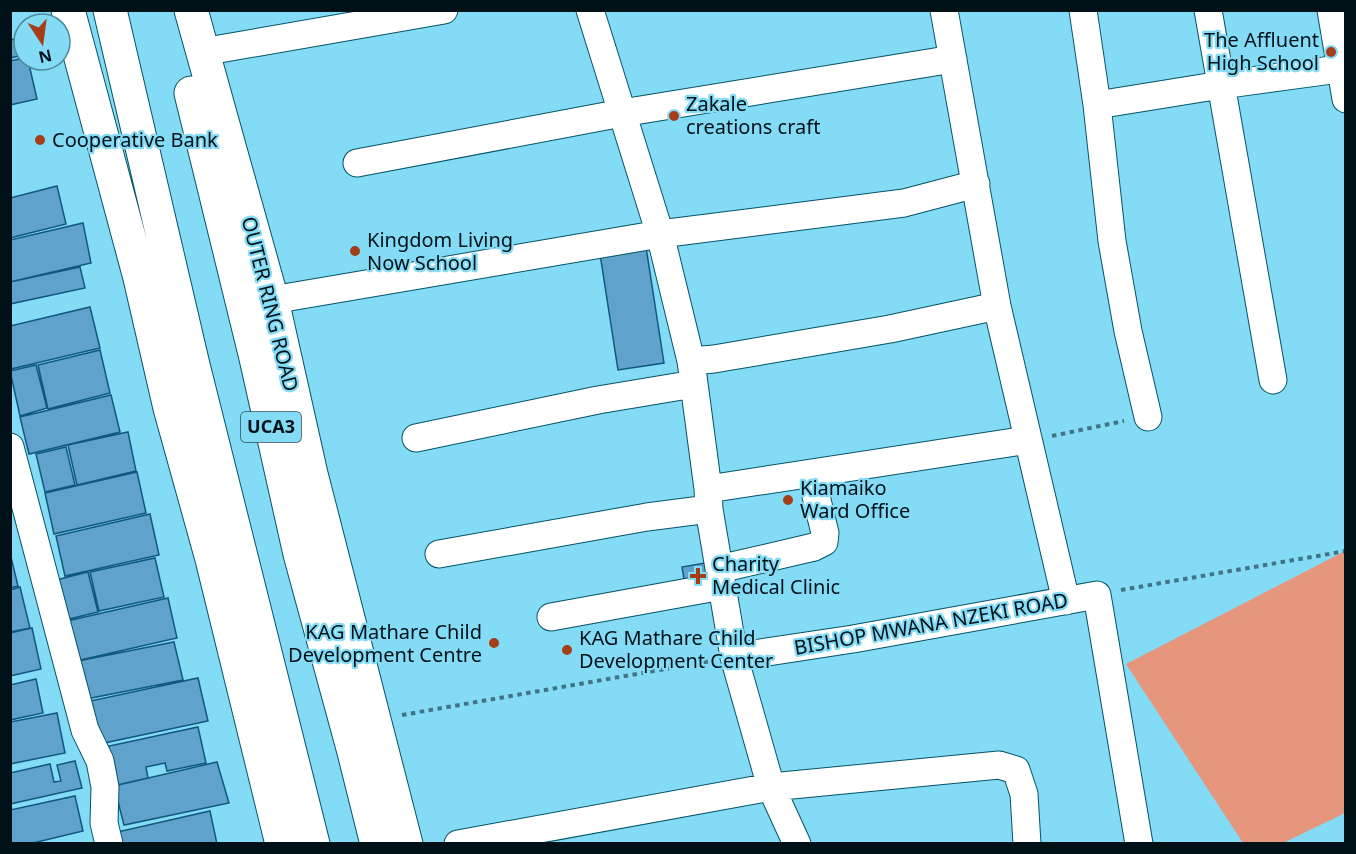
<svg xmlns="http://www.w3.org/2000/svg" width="1356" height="854" viewBox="0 0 1356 854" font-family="'Noto Sans',sans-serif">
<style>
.green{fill:#e6967c}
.building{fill:#61a2cc;stroke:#10587f;stroke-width:1.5}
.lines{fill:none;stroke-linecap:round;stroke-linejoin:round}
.minor-casing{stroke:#035466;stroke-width:29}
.major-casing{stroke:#035466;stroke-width:35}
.path{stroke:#417585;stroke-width:4;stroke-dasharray:4.5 4.5;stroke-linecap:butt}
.minor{stroke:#fff;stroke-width:27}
.major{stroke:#fff;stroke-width:33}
.poi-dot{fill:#a43e18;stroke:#84dbf5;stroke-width:2}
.labels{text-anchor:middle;stroke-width:4.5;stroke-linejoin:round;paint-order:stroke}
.shield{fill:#84dbf5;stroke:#284e5a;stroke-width:1.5}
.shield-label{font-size:18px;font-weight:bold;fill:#001118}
.poi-label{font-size:20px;fill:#001118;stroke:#84dbf5;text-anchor:start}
.street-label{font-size:20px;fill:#001118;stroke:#84dbf5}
</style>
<rect width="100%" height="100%" fill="#84dbf5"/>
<!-- green -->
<path class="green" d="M1345,551V813L1283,843H1243L1126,664Z"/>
<!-- building -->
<path class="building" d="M23,37L24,55L10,58V40Z
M24,58V60H28L37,99L10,105V61Z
M57,186L66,224L10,238V198Z
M83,223L91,263L10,282V240Z
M646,247L664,363L618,370L600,254Z
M80,267L85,288L10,304V282Z
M90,307L100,348L11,369L10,326Z
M100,350L110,393L48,409L38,365Z
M36,365L47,408L20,416L10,371Z
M111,395L120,432L29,454L20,417Z
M128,432L136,471L77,485L68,445Z
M66,447L75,485L45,492L36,454Z
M137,472L146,513L54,534L45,493Z
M150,514L159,555L65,576L56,536Z
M10,553L18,586L10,588Z
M155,558L164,597L99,611L90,572Z
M710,562L714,586L686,591L682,567Z
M88,572L98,612L65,620L56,580Z
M20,587L30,628L10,632V590Z
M168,598L177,638L76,661L67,621Z
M32,628L41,669L10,676V633Z
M174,642L183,680L81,700L73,662Z
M198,678L208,721L90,746L81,703Z
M36,679L43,713L10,720V685Z
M57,713L65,753L10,764V722Z
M198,727L206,763L167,771L165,763L146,767L148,778L108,787L100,748Z
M75,761L82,788L10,804V773L50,764L54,782L61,781L57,765Z
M217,762L229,803L124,825L114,786Z
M75,796L83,831L29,844H10V810Z
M210,811L217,844H116L113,833Z"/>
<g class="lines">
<defs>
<path id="minor" d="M590,10L660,234L691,361L708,489
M944,10L997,306L1066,601
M1083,10L1097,105
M1208,10L1273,380
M1331,10L1346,99
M202,52L444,10
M357,163L622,113L953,59
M272,300L660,234L904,203L976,184
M691,361L714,359L890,329L997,306
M1148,417L1128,331L1112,241L1097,105L1221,85L1346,68
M416,438L598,400L694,384
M10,447L85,730L100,761L105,787L104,823L109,844
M439,554L647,517L709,509
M719,569L814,547L824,542L825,533L816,496
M551,617L722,586
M734,657L853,639L1097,595L1139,844
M458,844L771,787L999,765L1016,770L1024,794L1027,844
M797,844L771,787L734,657L709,509L708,489L1028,440"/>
<path id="major" d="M68,10L140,278L170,408L212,559L282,844
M110,10L193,365L313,844
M191,10L272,300L311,474L406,844
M191,93L256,358L300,554L354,752L377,844"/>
</defs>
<!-- minor casing -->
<use href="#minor" class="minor-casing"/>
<!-- major casing -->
<use href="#major" class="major-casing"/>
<!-- path -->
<path class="path" d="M1052,436L1124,421
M1121,590L1346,551
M402,715L711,661"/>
<!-- minor -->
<use href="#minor" class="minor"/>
<!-- major -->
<use href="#major" class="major"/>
</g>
<!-- markers -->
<g class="poi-dot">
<circle cx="1331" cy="52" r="6"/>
<circle cx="674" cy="116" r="6"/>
<circle cx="40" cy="140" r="6"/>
<circle cx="355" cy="251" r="6"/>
<circle cx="788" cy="500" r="6"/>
<path d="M695 567h6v6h6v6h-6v6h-6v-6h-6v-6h6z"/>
<circle cx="494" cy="643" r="6"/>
<circle cx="567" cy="650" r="6"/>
</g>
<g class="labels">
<!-- shield labels -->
<rect class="shield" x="241" y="412" width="60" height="30" rx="4.5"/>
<g class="shield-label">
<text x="271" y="433">UCA3</text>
</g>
<!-- poi labels -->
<g class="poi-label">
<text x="1319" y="47" text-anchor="end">The Affluent<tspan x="1319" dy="23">High School</tspan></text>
<text x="686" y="111">Zakale<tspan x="686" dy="23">creations craft</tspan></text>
<text x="52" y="147">Cooperative Bank</text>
<text x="367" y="247">Kingdom Living<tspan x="367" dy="23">Now School</tspan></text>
<text x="800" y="495">Kiamaiko<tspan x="800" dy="23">Ward Office</tspan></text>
<text x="712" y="571">Charity<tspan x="712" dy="23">Medical Clinic</tspan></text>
<text x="482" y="639" text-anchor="end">KAG Mathare Child<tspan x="482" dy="23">Development Centre</tspan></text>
<text x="579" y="645">KAG Mathare Child<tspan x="579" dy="23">Development Center</tspan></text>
</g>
<!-- street labels -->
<g class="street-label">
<text transform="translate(270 304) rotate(76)" y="7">OUTER RING ROAD</text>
<text transform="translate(931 624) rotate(-10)" y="7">BISHOP MWANA NZEKI ROAD</text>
</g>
</g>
<!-- border -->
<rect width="1356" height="854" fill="none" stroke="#001118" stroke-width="24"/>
<!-- north arrow -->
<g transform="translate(42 42) rotate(167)"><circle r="28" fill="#84dbf5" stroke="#4f8a9d" stroke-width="1.5"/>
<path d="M0-4.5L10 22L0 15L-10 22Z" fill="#a43e18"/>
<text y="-9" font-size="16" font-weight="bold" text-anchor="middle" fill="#001118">N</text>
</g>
</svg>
